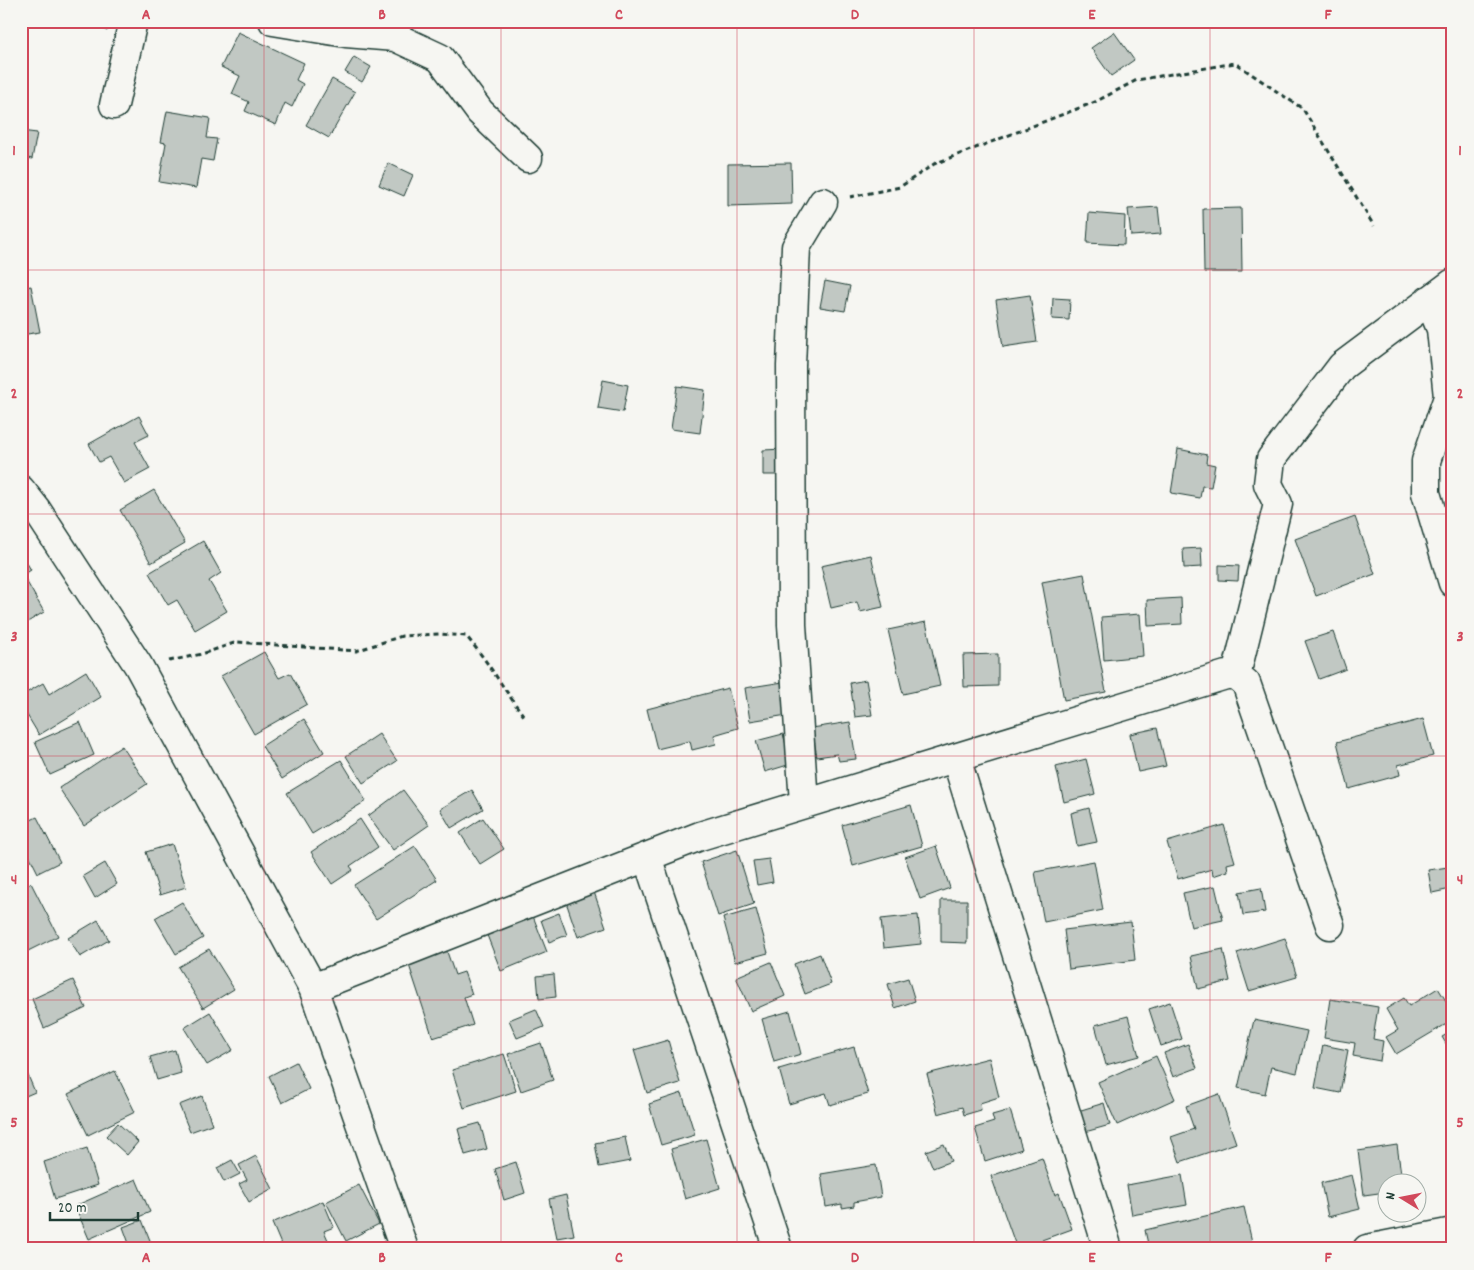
<svg xmlns="http://www.w3.org/2000/svg" width="1474" height="1270" viewBox="0 0 1474 1270" font-family="Dekko,sans-serif">
<style>
.building{fill:#c1c8c3;stroke:#1f3d34}
.lines{fill:none;stroke-linecap:round;stroke-linejoin:round}
.minor-casing{stroke:#1f3d34;stroke-width:31}
.path{stroke:#1f3d34;stroke-width:3;stroke-dasharray:5 4;stroke-linecap:butt}
.minor{stroke:#f6f6f2;stroke-width:28}
.grid{fill:none;stroke:#d1495b;stroke-width:1;stroke-opacity:0.55}
.neatline{fill:none;stroke:#d1495b;stroke-width:2}
.grid-label{font-size:16px;text-anchor:middle;font-weight:bold;fill:#d1495b}
</style>
<rect width="100%" height="100%" fill="#f6f6f2"/>
<filter id="ink" filterUnits="userSpaceOnUse"><feTurbulence type="fractalNoise" baseFrequency=".02" numOctaves="2"/><feDisplacementMap in="SourceGraphic" scale="10" xChannelSelector="R" yChannelSelector="G"/><feConvolveMatrix kernelMatrix="1 2 1 2 8 2 1 2 1" color-interpolation-filters="sRGB"/></filter>
<g filter="url(#ink)">
<!-- building -->
<path class="building" d="M89,21H112L107,31Z
M238,32L304,63L296,80L303,84L292,107L285,103L276,125L245,111L249,102L232,94L240,76L221,67Z
M1114,32L1134,60L1111,76L1091,48Z
M354,57L371,67L362,82L345,72Z
M332,79L355,92L329,138L306,125Z
M167,111L210,118L207,138L217,139L213,161L201,159L196,188L159,182L166,143L161,142Z
M21,131L37,133L32,159L21,157Z
M388,163L413,175L404,196L379,185Z
M791,163L792,204L728,206V164Z
M1158,207L1161,234L1131,236L1128,209Z
M1241,208L1242,272H1204L1203,209Z
M1089,213L1125,216L1124,245L1087,243Z
M825,281L850,286L845,311L820,307Z
M31,286L40,332L21,335V288Z
M1030,295L1037,342L1003,347L996,300Z
M1053,298L1070,299L1069,320L1052,319Z
M603,380L628,385L623,412L598,408Z
M677,386L705,390L700,433L671,429Z
M139,416L149,435L135,442L150,469L124,483L109,457L99,462L89,444Z
M784,449L785,475H763V450Z
M1178,449L1207,455L1206,463L1215,465L1211,487L1202,486L1200,498L1171,493Z
M154,490L185,543L151,563L120,510Z
M1355,517L1375,574L1316,596L1295,539Z
M203,541L221,573L209,581L227,611L195,630L177,600L168,605L149,573Z
M1201,548L1202,567L1184,568L1183,549Z
M871,555L883,607L860,612L857,602L831,608L821,566Z
M24,558L31,570L23,575L44,612L21,626V559Z
M1219,565L1239,566L1238,581L1219,580Z
M1084,574L1106,692L1064,700L1042,582Z
M1181,598L1182,624L1148,626L1147,600Z
M1140,614L1143,656L1104,660L1101,617Z
M926,622L940,686L903,694L888,630Z
M1333,632L1346,669L1319,679L1305,641Z
M264,652L279,678L290,673L307,704L254,734L221,676Z
M998,654V686L964,687L963,655Z
M86,671L101,697L39,735L21,705V696L43,683L49,694Z
M866,680L872,715L855,717L850,683Z
M783,682L787,715L750,721L745,688Z
M728,688L738,728L714,735L716,744L692,750L690,741L657,749L647,709Z
M304,719L324,752L282,779L262,746Z
M1423,719L1433,756L1398,765L1400,775L1349,789L1337,742Z
M80,722L94,755L50,775L35,742Z
M850,722L856,759L839,761L837,754L817,757L812,728Z
M1157,728L1166,766L1138,772L1130,734Z
M379,734L397,761L363,783L346,756Z
M783,734L791,764L765,772L756,741Z
M122,746L147,784L84,826L59,788Z
M1086,759L1095,794L1064,802L1056,767Z
M341,760L366,801L312,834L287,793Z
M403,790L429,825L393,850L368,816Z
M472,790L483,809L451,828L440,809Z
M911,805L922,846L853,866L842,825Z
M1089,808L1097,842L1077,846L1071,813Z
M37,817L60,862L38,873L21,839V825Z
M483,818L504,849L480,864L460,833Z
M360,819L378,847L350,866L353,870L332,884L311,852Z
M1224,825L1235,862L1227,864L1228,871L1213,876L1212,869L1178,879L1167,842Z
M1453,836V863H1452L1448,837Z
M172,844L186,887L160,895L146,852Z
M415,846L437,880L376,919L354,885Z
M936,846L950,888L920,899L905,857Z
M737,850L754,904L718,916L701,862Z
M769,859L773,882L757,885L753,861Z
M1094,861L1103,910L1044,922L1035,872Z
M105,863L117,884L95,898L83,876Z
M1448,867L1451,889L1432,893L1428,870Z
M31,883L58,936L28,951L21,937V889Z
M592,886L606,927L578,937L564,896Z
M1215,886L1223,920L1191,927L1183,893Z
M1261,888L1265,912L1243,915L1239,892Z
M941,900H967V943L941,942Z
M182,902L203,938L176,954L155,918Z
M756,909L768,953L735,962L723,918Z
M531,911L547,952L501,971L485,930Z
M559,913L567,935L549,942L541,920Z
M918,915L921,944L884,948L881,919Z
M98,920L109,940L80,957L68,938Z
M1131,922L1135,960L1069,969L1064,930Z
M1285,938L1297,977L1249,991L1237,953Z
M445,946L455,975L464,972L472,994L464,997L473,1025L433,1038L407,959Z
M209,949L234,989L203,1008L178,967Z
M1223,949L1230,981L1198,989L1191,956Z
M820,954L831,984L805,994L794,964Z
M771,962L785,996L751,1011L736,977Z
M554,974L556,997L539,999L537,976Z
M908,978L915,1001L895,1008L888,984Z
M73,980L86,1008L44,1028L32,999Z
M1438,988L1453,1012V1020L1396,1054L1386,1037L1398,1030L1386,1009L1404,998L1409,1006Z
M1330,999L1378,1007L1373,1039L1383,1041L1380,1061L1353,1056L1355,1043L1324,1038Z
M1170,1002L1182,1039L1161,1046L1149,1009Z
M536,1009L544,1027L517,1038L509,1020Z
M790,1011L801,1054L774,1062L762,1019Z
M210,1012L233,1050L207,1065L184,1028Z
M1128,1016L1139,1056L1106,1065L1095,1025Z
M1254,1020L1307,1031L1297,1073L1271,1067L1265,1094L1238,1088Z
M1453,1031V1055L1442,1037Z
M668,1040L680,1083L647,1093L634,1050Z
M541,1043L553,1080L521,1091L508,1054Z
M1188,1044L1197,1068L1173,1077L1164,1053Z
M1323,1045L1348,1050L1340,1093L1315,1088Z
M854,1047L868,1094L830,1105L826,1093L789,1104L779,1069Z
M175,1050L181,1073L157,1080L150,1057Z
M504,1054L516,1091L464,1108L452,1070Z
M1156,1056L1175,1099L1117,1125L1098,1082Z
M989,1058L999,1097L980,1103L981,1110L964,1115L962,1107L938,1114L927,1074Z
M21,1059L35,1092L21,1098Z
M296,1062L309,1089L282,1103L269,1076Z
M115,1071L135,1112L88,1135L68,1094Z
M682,1093L695,1135L661,1145L649,1104Z
M1219,1094L1236,1143L1180,1162L1171,1137L1194,1129L1186,1106Z
M202,1096L212,1124L190,1132L179,1105Z
M1104,1103L1110,1125L1085,1132L1078,1111Z
M1010,1110L1022,1149L985,1161L975,1128L994,1122L992,1115Z
M118,1123L138,1142L127,1155L106,1136Z
M480,1123L487,1149L465,1155L458,1129Z
M625,1137L630,1161L599,1167L595,1143Z
M706,1139L720,1188L685,1199L671,1149Z
M944,1144L951,1161L933,1168L926,1151Z
M1397,1145L1402,1181L1386,1182V1192L1364,1195L1358,1151Z
M87,1148L98,1185L55,1199L44,1162Z
M256,1156L273,1189L249,1202L239,1184L247,1180L239,1165Z
M1042,1158L1055,1195L1059,1193L1072,1229L1017,1249L991,1176Z
M232,1160L240,1174L224,1182L217,1168Z
M516,1162L525,1193L504,1200L495,1169Z
M876,1165L881,1197L854,1202V1206L842,1208V1204L826,1207L821,1174Z
M1182,1175L1187,1205L1132,1215L1127,1185Z
M1352,1175L1360,1209L1328,1217L1321,1183Z
M136,1179L150,1212L89,1239L75,1206Z
M359,1185L379,1224L346,1241L326,1202Z
M566,1195L574,1235L557,1238L549,1199Z
M323,1201L334,1227L324,1231L332,1249H283L272,1223Z
M1244,1207L1252,1242L1225,1249H1149L1145,1230Z
M142,1220L153,1248L131,1249L123,1227Z"/>
<g class="lines">
<defs>
<path id="minor" d="M273,21L346,33L395,37L440,58L480,112L528,158
M114,105L133,21
M1429,300L1441,329L1448,397L1426,461V493L1453,583
M21,490L36,509L138,665L313,988L404,1249
M1236,675L1278,504L1268,484L1271,459L1342,366L1453,283
M956,758L1108,1249
M804,803L792,625L791,366L796,247L823,202
M647,857L778,1249
M313,988L700,836L1226,675H1236L1246,683L1330,925
M1367,1249L1453,1232"/>
</defs>
<!-- minor casing -->
<use href="#minor" class="minor-casing"/>
<!-- path -->
<path class="path" d="M850,197L900,187L934,164L1095,102L1137,80L1235,63L1303,109L1374,226
M169,661L202,654L237,642L356,651L402,636L439,634L466,636C488,661 504,690 524,716"/>
<!-- minor -->
<use href="#minor" class="minor"/>
</g>
</g>
<!-- grid -->
<path class="grid" d="M264,21V1249M501,21V1249M737,21V1249M974,21V1249M1210,21V1249M21,270H1453M21,514H1453M21,756H1453M21,1000H1453"/>
<!-- margin -->
<rect width="1474" height="1270" fill="none" stroke="#f6f6f2" stroke-width="55"/>
<!-- north arrow -->
<g transform="translate(1402 1198) rotate(280)"><circle r="24" fill="#f6f6f2" stroke="#a0aca6"/>
<path d="M0-4L9 19L0 12L-9 19Z" fill="#d1495b"/>
<text y="-8" font-size="14" font-weight="bold" text-anchor="middle" fill="#1f3d34">N</text>
</g>
<!-- scale -->
<path d="M50 1212v8h88v-8" fill="none" stroke="#1f3d34" stroke-width="2.5"/>
<text x="58" y="1212" font-size="15" fill="#1f3d34" stroke="#f6f6f2" stroke-width="4" paint-order="stroke">20 m</text>
<rect x="28" y="28" width="1418" height="1214" class="neatline"/>
<g class="grid-label">
<text x="146" y="19">A</text>
<text x="382" y="19">B</text>
<text x="619" y="19">C</text>
<text x="855" y="19">D</text>
<text x="1092" y="19">E</text>
<text x="1328" y="19">F</text>
<text x="14" y="155">1</text>
<text x="1460" y="155">1</text>
<text x="14" y="398">2</text>
<text x="1460" y="398">2</text>
<text x="14" y="641">3</text>
<text x="1460" y="641">3</text>
<text x="14" y="884">4</text>
<text x="1460" y="884">4</text>
<text x="14" y="1127">5</text>
<text x="1460" y="1127">5</text>
<text x="146" y="1262">A</text>
<text x="382" y="1262">B</text>
<text x="619" y="1262">C</text>
<text x="855" y="1262">D</text>
<text x="1092" y="1262">E</text>
<text x="1328" y="1262">F</text>
</g>
</svg>
